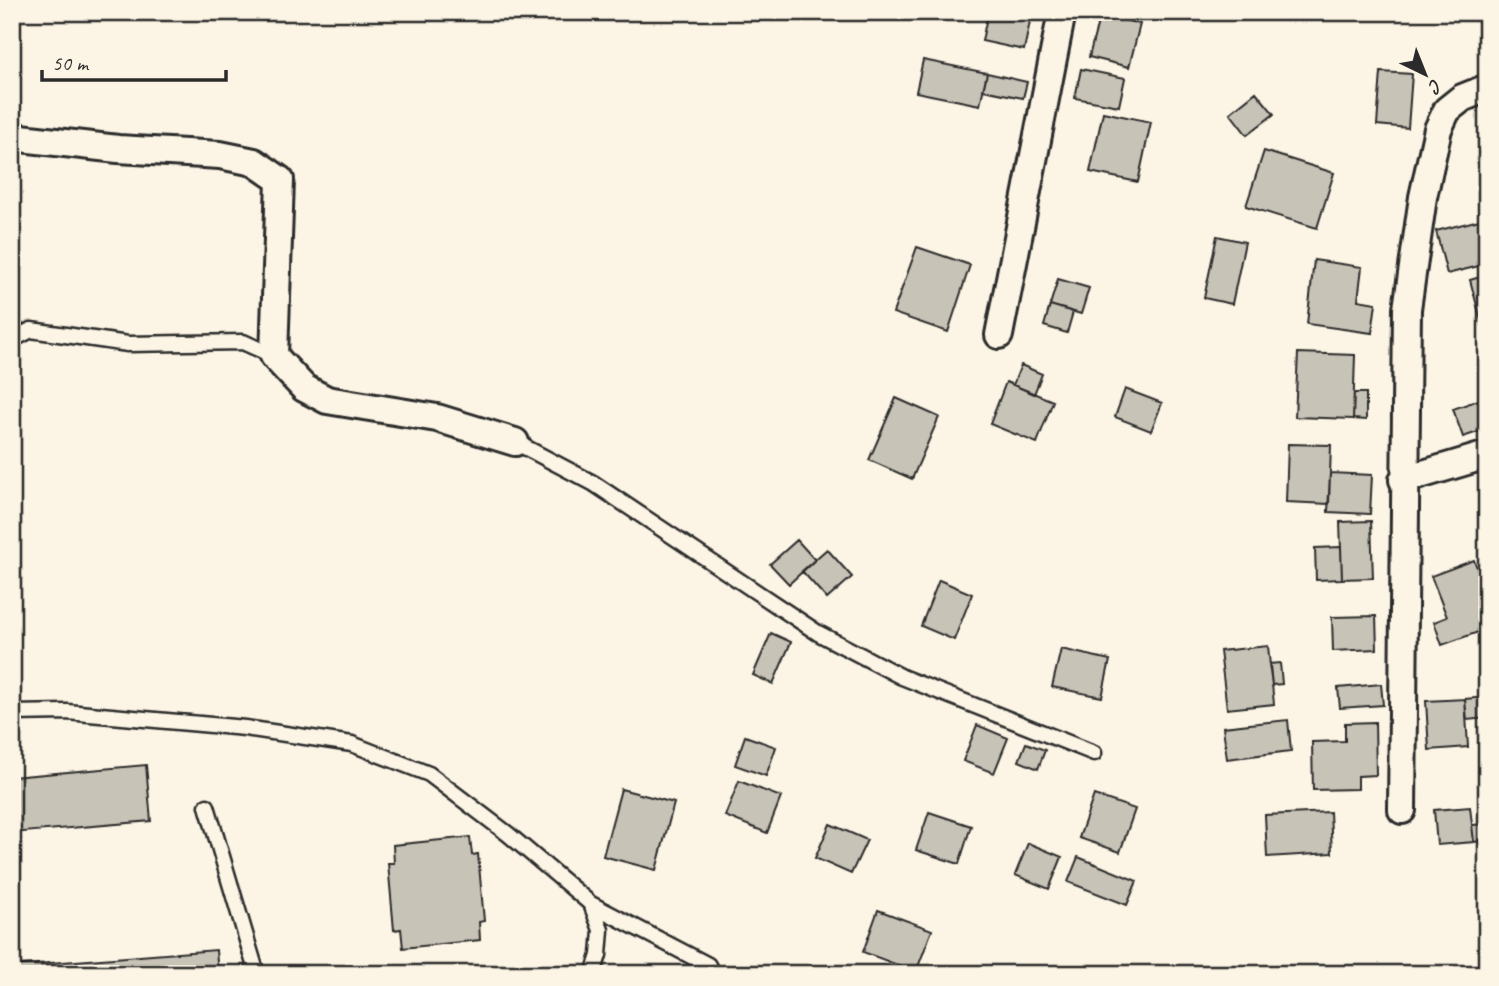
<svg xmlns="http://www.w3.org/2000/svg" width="1499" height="986" viewBox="0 0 1499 986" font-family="Caveat,sans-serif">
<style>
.building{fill:#c8c3b7;stroke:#2b2b2b;stroke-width:2}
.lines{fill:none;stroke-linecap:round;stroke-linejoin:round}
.service-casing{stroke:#2b2b2b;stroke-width:19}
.minor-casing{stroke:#2b2b2b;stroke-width:32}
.service{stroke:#fcf5e5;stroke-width:14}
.minor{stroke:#fcf5e5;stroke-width:26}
</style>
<rect width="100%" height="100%" fill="#fcf5e5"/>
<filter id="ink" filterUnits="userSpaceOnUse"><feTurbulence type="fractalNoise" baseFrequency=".0143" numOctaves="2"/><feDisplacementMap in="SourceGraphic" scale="14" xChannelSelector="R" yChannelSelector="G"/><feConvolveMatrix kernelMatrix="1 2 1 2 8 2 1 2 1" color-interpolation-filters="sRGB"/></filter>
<g filter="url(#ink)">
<!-- building -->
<path class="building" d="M988,12H1032L1024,50L982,41Z
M1100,14L1140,24L1129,67L1089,57Z
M923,60L987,73L980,105L916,92Z
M1081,69L1125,78L1119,106L1075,98Z
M1381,72L1412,74L1408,128L1377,125Z
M987,73L1027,82L1023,98L983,90Z
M1256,92L1274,114L1247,135L1230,113Z
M1103,112L1151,122L1138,182L1090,172Z
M1264,151L1334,173L1317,228L1246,206Z
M1487,218V264L1447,274L1436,231Z
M1217,236L1245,242L1232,304L1204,298Z
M917,247L970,265L948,332L893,313Z
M1314,260L1362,267L1358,300L1376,303L1372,333L1307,324Z
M1487,275V335H1485L1470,280Z
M1058,279L1089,288L1081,314L1050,305Z
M1050,305L1073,312L1067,333L1044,326Z
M1298,353L1355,355L1353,419L1295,417Z
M1021,365L1042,374L1034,394L1013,385Z
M1006,382L1053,401L1037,443L990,424Z
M1125,389L1162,403L1151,431L1115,417Z
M1354,393H1366V420L1353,419Z
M1487,397V429L1463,437L1453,409Z
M896,398L939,417L912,479L869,460Z
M1288,444L1331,445L1329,504L1286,502Z
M1330,473L1372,475L1370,514L1328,512Z
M1371,521L1373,578L1342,579L1340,522Z
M797,540L815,560L789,584L770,564Z
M1341,547L1342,579L1316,580L1315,548Z
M827,549L852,577L827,599L802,571Z
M1474,560L1487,594V608L1477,611L1484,630L1442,645L1434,622L1447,617L1431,576Z
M939,580L972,594L954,640L921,626Z
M1376,616L1377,649L1333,651L1332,617Z
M771,633L791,642L773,684L753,675Z
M1268,646L1274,704L1227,709L1220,651Z
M1061,649L1110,660L1102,697L1052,687Z
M1280,663L1282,684L1272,685L1269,664Z
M1381,684L1383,705L1340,708L1338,688Z
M1487,697V718L1467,720L1465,699Z
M1465,699L1468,747L1429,750L1426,701Z
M1288,720L1291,751L1227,759L1223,727Z
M1375,722L1376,775L1358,776V789L1313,790L1312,742L1345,741V723Z
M977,725L1008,738L994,773L963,761Z
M745,736L776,747L766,776L735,765Z
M1026,743L1045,750L1038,769L1019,761Z
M146,765L151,821L12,833V777Z
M739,781L781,797L767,833L725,816Z
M621,789L674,803L656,870L603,856Z
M1094,795L1135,809L1120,852L1079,838Z
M1470,807L1474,842L1437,845L1434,810Z
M929,812L971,826L959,864L916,850Z
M1330,812L1332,853L1267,857L1265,815Z
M830,824L867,840L851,874L815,858Z
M1487,824V840L1474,842L1472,825Z
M470,837L472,855L478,854L484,921L479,922L480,940L403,948L401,929L394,930L388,863H394L393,845Z
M1028,843L1062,857L1049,889L1015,875Z
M1078,857L1137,881L1127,905L1068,882Z
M878,910L932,930L916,972L863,952Z
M216,950L218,974H12V966Z"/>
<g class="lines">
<defs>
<path id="service" d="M12,340L31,330L128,344L243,342L274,356
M515,442L593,483L818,633L902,677L1094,753
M12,713L67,712L245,728L352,744L429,774L508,834L591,904L601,930L599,955L593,974
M207,806L257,974
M591,904L708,965L712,974"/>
<path id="minor" d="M12,137L118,149L220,155L254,162L280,180L274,356L304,388L327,400L437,418L515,442
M999,335L1062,12
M1403,480L1487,455
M1402,810L1407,309L1423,197L1438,129L1447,110L1462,98L1487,88"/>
</defs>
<!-- service casing -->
<use href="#service" class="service-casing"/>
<!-- minor casing -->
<use href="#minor" class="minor-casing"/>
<!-- service -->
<use href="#service" class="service"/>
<!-- minor -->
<use href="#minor" class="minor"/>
</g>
</g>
<!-- margin -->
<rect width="1499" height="986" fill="none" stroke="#fcf5e5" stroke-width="42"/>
<rect x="21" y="21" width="1457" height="944" fill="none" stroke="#2b2b2b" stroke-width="2.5" filter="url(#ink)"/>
<!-- north arrow -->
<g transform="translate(1425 74) rotate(137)" stroke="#fcf5e5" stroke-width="5" paint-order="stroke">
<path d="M0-5L12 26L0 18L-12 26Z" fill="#2b2b2b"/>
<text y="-10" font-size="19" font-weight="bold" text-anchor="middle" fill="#2b2b2b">С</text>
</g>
<!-- scale -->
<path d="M42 70v10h184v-10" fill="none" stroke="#2b2b2b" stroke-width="3.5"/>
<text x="52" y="70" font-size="21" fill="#2b2b2b" stroke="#fcf5e5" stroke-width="5" paint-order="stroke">50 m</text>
</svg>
